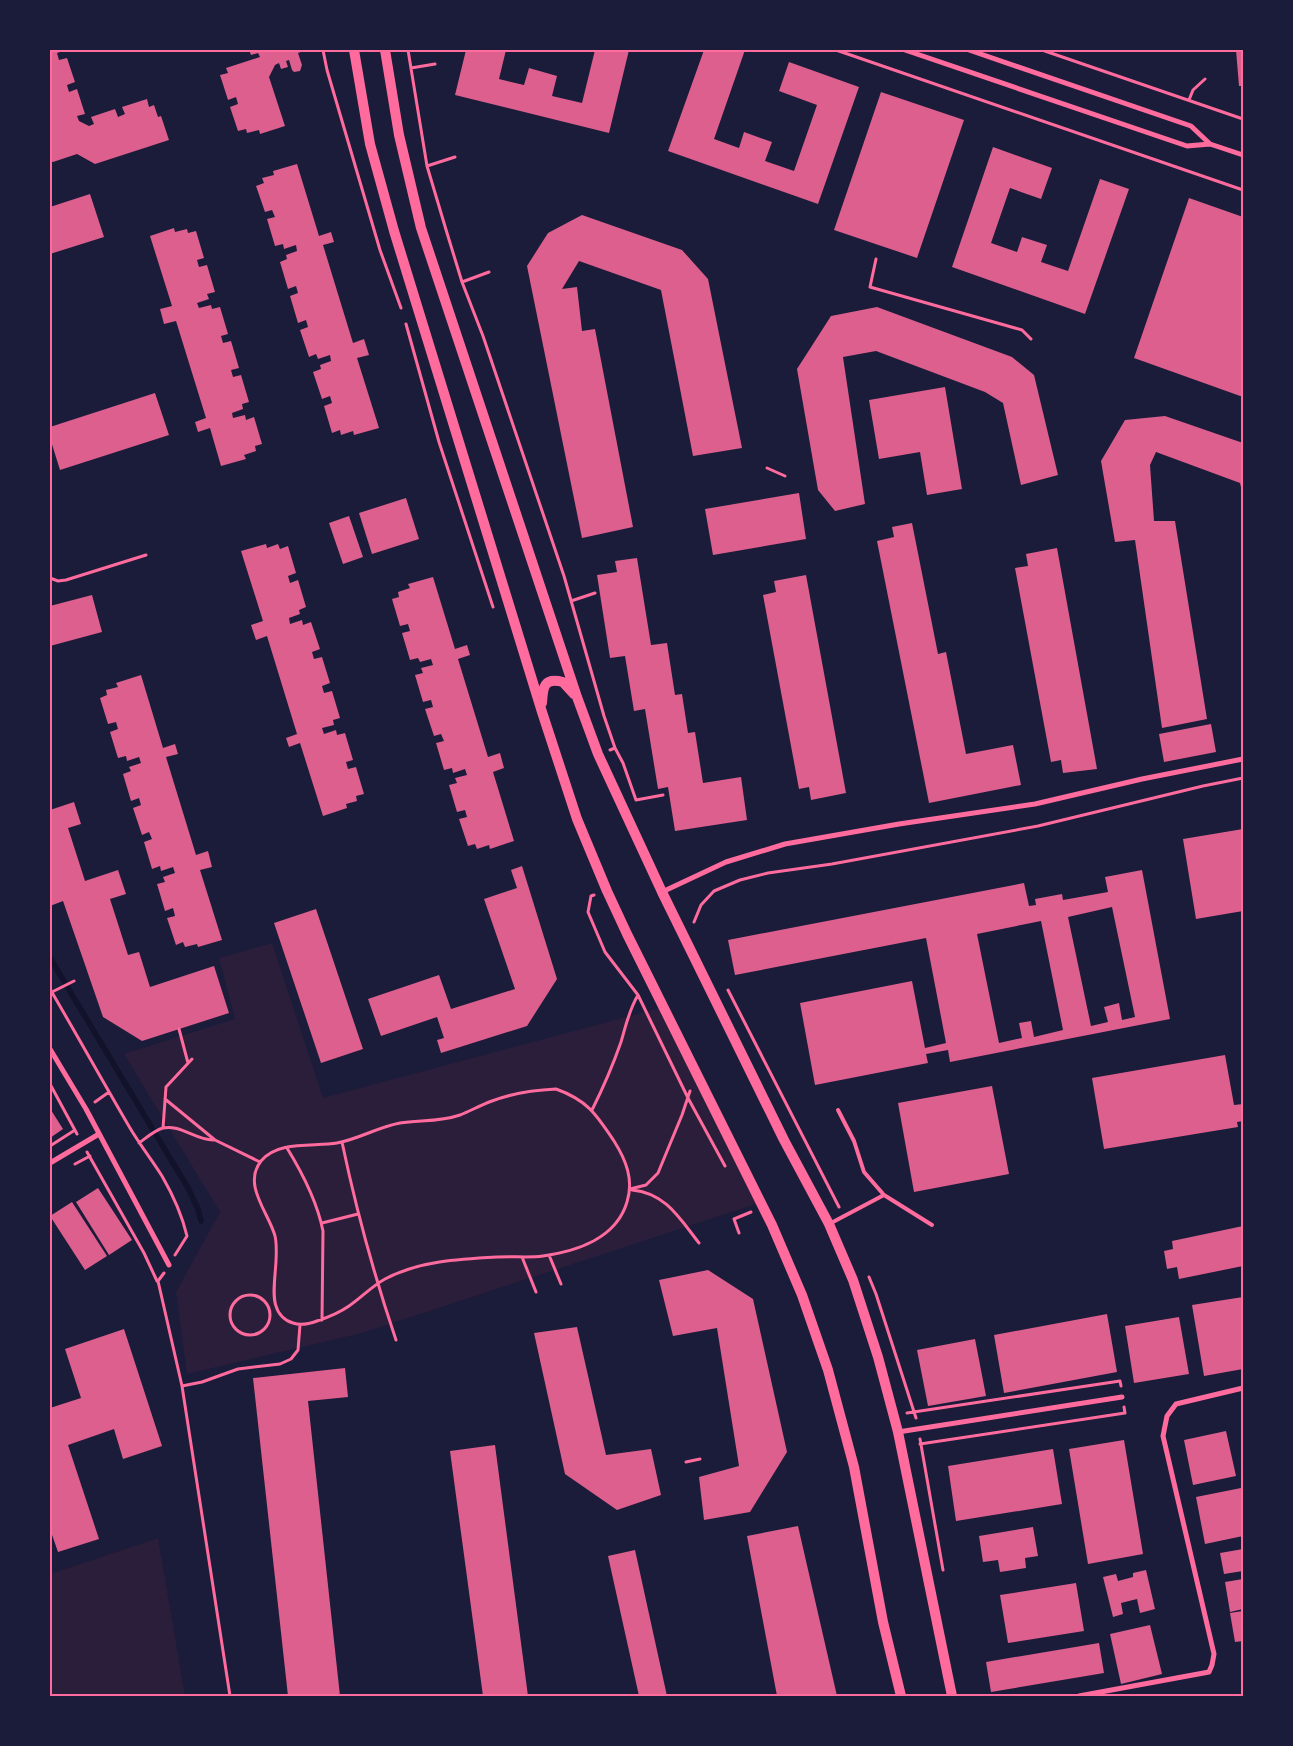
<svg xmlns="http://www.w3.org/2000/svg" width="1293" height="1746" viewBox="0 0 1293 1746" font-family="'Titillium Web',sans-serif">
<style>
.green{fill:#2a1e3b}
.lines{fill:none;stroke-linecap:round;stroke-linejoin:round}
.stream{stroke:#12122b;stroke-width:5.5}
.building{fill:#dd5f8e;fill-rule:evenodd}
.path{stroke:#ff6b9d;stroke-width:3}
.service{stroke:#ff6b9d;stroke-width:4}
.minor{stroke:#ff6b9d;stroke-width:5}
.secondary{stroke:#ff6b9d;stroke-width:10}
.neatline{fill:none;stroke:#ff6b9d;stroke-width:2}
</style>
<rect width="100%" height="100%" fill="#1b1b3a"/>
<!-- green -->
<path class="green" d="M272,943L323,1098L660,1008L756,1204L362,1333L187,1374L176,1292L220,1212L124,1054L235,1019L219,958Z
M158,1538L185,1696H50V1565L53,1573Z"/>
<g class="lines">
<!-- stream -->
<path class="stream" d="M50,958L188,1188L198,1209L201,1221"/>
</g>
<!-- building -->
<path class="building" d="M50,50H66L57,53L59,60L67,58L75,82L67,85L69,92L77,89L85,114L77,116L79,121L89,126L94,124L91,117L115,109L118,117L125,114L122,107L147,99L149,107L154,105L158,117L161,116L169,140L95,164L77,154L53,162L50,161Z
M249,50H307L298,53L302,65L300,71L294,72L292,70L289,60L286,61L288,67L281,69L279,63L275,65L269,77L285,126L260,134L259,130L247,133L246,129L238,131L230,107L238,104L236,97L228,100L220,75L228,73L226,68L260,57L258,53L251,55Z
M466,50H506L499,79L524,85L529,68L557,76L552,96L582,103L595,50H629L609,133L455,95Z
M704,50H745L714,139L739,148L744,132L772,142L765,161L794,171L817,105L779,91L789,62L859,87L818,204L668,151Z
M1236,50H1243V86H1239Z
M881,92L964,120L917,258L834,230Z
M993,147L1052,168L1041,199L1010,188L991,243L1017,252L1022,237L1047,245L1041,262L1068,271L1100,179L1129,189L1085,314L952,267Z
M297,164L319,236L331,232L334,242L323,245L353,343L364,339L369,355L357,358L379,428L354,435L353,431L341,435L340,430L332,433L324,406L332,403L330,396L322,399L313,372L321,369L320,365L331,361L330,355L318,359L316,354L309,357L300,330L308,327L306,320L298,323L290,296L298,293L296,286L288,289L280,262L287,259L286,255L297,251L296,245L284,249L283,244L275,246L267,219L275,217L272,210L265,212L256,186L264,183L262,178L274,175L273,171Z
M90,194L104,237L50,254V207Z
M1189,198L1243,217V397L1134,358Z
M582,215L682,250L708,279L742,448L693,456L661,290L579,261L562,289L577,287L582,331L595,329L633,527L582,538L527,266L548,233Z
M174,228L175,232L187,229L188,233L196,231L204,258L197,260L199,267L207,265L215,292L207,294L209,299L197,303L199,308L211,305L212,309L220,307L228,334L221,336L223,343L231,341L239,368L231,370L233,377L241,375L249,402L242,404L243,409L232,413L233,418L245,415L246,420L254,417L262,444L255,446L256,451L244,455L246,459L221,466L210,428L198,432L195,422L206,418L176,321L164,324L160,309L172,306L150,236Z
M877,307L1012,357L1034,375L1058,475L1021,485L1003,403L985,392L876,351L843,357L865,504L835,511L818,490L797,369L831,316Z
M945,387L962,489L927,495L920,452L879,459L869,400Z
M155,393L169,435L60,470L50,438V427Z
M1165,416L1243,443V496L1240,483L1156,452L1150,465L1154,521H1175L1207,719L1162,728L1135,540L1115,542L1101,461L1125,420Z
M799,493L806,539L713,555L705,509Z
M406,498L419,539L372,554L359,513Z
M349,516L363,557L343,564L329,523Z
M912,523L938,654L946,652L966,754L1013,745L1021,785L929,803L877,541L894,537L892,527Z
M266,544L267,548L278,544L280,549L288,546L296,573L288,576L290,583L298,580L306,607L299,610L300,614L289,618L290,624L302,620L303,625L311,622L320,649L312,652L314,659L322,657L330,683L322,686L324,693L332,691L340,718L333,720L334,725L322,728L324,734L336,730L337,735L345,733L353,760L346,762L348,769L356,767L364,794L356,796L357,801L346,804L347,808L323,816L300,743L289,747L286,738L297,734L267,636L256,640L251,625L263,621L241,551Z
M1057,548L1097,769L1063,773L1061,760L1051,762L1015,568L1028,566L1026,554Z
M637,558L651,645L667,643L675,695L682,694L688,733L695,732L703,783L741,777L747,820L675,831L668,787L658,789L645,709L634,711L625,656L610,658L597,575L617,572L615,561Z
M806,575L846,793L811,800L809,787L799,789L763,595L776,592L774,581Z
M433,577L455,649L467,645L470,655L458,659L488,757L500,753L504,768L493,772L514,841L490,849L489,845L477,849L475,844L468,846L459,819L467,817L465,810L457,812L449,785L457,783L455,778L467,775L465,769L453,773L452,768L444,770L436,743L444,741L441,734L434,736L425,709L433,707L431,700L423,702L415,675L423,673L421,668L433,665L431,659L420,662L418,658L410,660L402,633L410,631L408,624L400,626L392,599L399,597L398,592L410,588L408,584Z
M92,595L102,632L50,646V606Z
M141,675L163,748L175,744L178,754L166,757L196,855L208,851L212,867L200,870L222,940L198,947L197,944L185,947L183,942L176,945L167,918L175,916L173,908L165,911L157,884L165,882L163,877L175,873L173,867L161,871L160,866L152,869L144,842L152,839L149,832L142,835L133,808L141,805L139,798L131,801L123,774L131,771L129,767L141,763L139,757L127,761L126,756L118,758L110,732L118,729L116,722L108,724L100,698L107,695L106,690L118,687L116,683Z
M1211,724L1216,752L1164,762L1159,734Z
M74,802L81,824L68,828L85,881L118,870L126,894L110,899L128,955L139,952L150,987L214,966L229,1013L142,1041L103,1017L63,901L50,906V810Z
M1243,829V911L1196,919L1183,839Z
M522,866L557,979L527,1026L441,1053L437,1040L444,1038L437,1017L381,1036L368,999L439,975L451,1009L515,989L484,899L517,888L511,870Z
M1142,870L1170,1019L950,1062L948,1050L926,1054L928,1063L815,1085L800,1003L912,981L925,1048L946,1043L926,938L735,975L728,940L1024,883L1029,906L1036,905L1035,899L1062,894L1063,900L1108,892L1105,877ZM1112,907L1135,1017L1122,1020L1119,1003L1104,1007L1108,1022L1091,1026L1068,917ZM1041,921L1063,1030L1034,1037L1031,1021L1019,1023L1022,1038L999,1043L977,934Z
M316,909L363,1049L321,1063L274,923Z
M1225,1055L1234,1105L1243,1104V1121L1237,1122L1238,1127L1104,1149L1092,1078Z
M992,1086L1009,1174L914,1192L898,1103Z
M51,1110L63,1129L50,1138V1111Z
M98,1188L132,1240L109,1255L76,1202Z
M72,1202L107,1256L85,1270L50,1216Z
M1243,1226V1266L1179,1279L1177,1267L1167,1269L1164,1251L1173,1249L1172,1241Z
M708,1270L753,1299L787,1452L750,1512L704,1520L699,1477L739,1466L717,1328L673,1336L659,1280Z
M1243,1297V1369L1204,1376L1192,1305Z
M1107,1314L1117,1372L1004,1393L994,1335Z
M1179,1317L1189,1374L1134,1383L1125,1326Z
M577,1327L606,1455L651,1449L661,1495L617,1510L565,1474L534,1333Z
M124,1329L162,1446L123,1459L114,1429L68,1445L99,1539L58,1552L50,1529V1408L81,1398L65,1349Z
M975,1339L986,1396L928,1406L917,1350Z
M345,1368L348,1397L308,1401L340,1696H288L253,1378Z
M1226,1431L1236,1476L1193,1485L1184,1440Z
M1124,1440L1143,1554L1088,1564L1069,1449Z
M495,1445L528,1696H483L450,1451Z
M1053,1449L1062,1504L956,1521L948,1466Z
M1241,1488L1243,1496V1536L1205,1544L1196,1497Z
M798,1526L837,1696H777L747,1536Z
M1033,1527L1038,1556L1025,1558L1026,1568L1000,1572L998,1560L983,1562L979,1536Z
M1243,1549V1571L1224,1574L1220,1553Z
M635,1550L667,1696H639L608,1556Z
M1146,1570L1155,1609L1140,1613L1137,1599L1121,1603L1123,1614L1113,1617L1103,1577L1116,1574L1118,1581L1133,1577V1573Z
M1243,1579V1609L1230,1612L1225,1582Z
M1076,1583L1084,1631L1008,1643L1000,1595Z
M1243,1611V1641L1235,1642L1230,1613Z
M1150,1625L1162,1674L1121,1684L1110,1634Z
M1099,1643L1104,1673L991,1692L986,1662Z"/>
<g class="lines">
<!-- path -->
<path class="path" d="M323,50L327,70L380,250L401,308
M408,50L427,166L447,233L462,282L483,336L564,576L604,716L615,748L610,750
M836,50L1243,190
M1042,50L1243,119
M411,68L435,64
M1189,100L1193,90L1205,79
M427,166L455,157
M876,259L870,287L1022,330L1031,339
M462,282L489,272
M406,324L439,442L493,607
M767,468L785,476
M50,578L58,581L66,580L146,555
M571,601L595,593
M615,748L623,763L636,800L663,795
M594,895L591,896L588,912L605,952L638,995L688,1098L725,1166
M694,922L701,905L714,891L740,880L768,873L832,864L1038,826L1203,786L1243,778
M50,989C77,1035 103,1082 130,1128C140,1145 152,1160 162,1176C173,1195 182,1215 187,1236L175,1255
M728,990L839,1207
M52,992L74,981
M179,1029L188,1063
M50,1084L77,1134
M556,1089C587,1100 596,1114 614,1141C626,1160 634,1180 627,1202C616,1239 577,1251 543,1256C528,1258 513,1256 498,1257C460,1259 419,1261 385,1279C372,1286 361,1298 349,1306C339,1313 329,1317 317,1321C309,1324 301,1326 293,1323C285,1321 278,1314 276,1306C270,1290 280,1257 275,1236C269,1213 242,1185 261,1161C278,1140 314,1147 337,1143C359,1139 378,1127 400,1123C420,1120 440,1122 460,1115C470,1111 481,1105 492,1101C513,1093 534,1090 556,1089Z
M165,1099L215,1140L260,1162
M95,1102L109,1092
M592,1110C603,1088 613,1065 621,1042C626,1025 629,1010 638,995
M163,1128L166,1087L192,1059
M342,1142C356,1209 374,1275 396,1340
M139,1143C146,1138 155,1130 163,1128C180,1124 197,1141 214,1140
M50,1146L75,1130
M287,1148C303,1174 317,1201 323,1231L322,1320
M87,1152L144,1253L157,1281
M75,1164L90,1156
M630,1189L646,1185L658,1173L682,1115L690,1091
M632,1190C666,1193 680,1219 699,1243
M322,1223L358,1214
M739,1233L734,1219L751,1212
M549,1255L561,1284
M522,1257L536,1292
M164,1273L158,1281L182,1386L230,1696
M869,1277L876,1294L916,1418
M230 1315a20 20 0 1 1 40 0a20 20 0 1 1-40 0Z
M182,1386L202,1382L238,1369L280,1364L291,1359L298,1350L300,1325
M907,1413L1120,1381L1121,1386
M920,1439L943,1570
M920,1444L1125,1413L1124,1407
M686,1462L700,1459"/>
<!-- service -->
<path class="service" d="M838,1110L854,1141L864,1172L884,1195L932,1225
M831,1223L884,1195"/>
<!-- minor -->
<path class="minor" d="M905,50L1187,146L1210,144L1243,155
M969,50L1191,126L1210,144
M662,892L726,862L785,844L899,824L1035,804L1142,779L1243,759
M50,1049L86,1109L169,1265
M50,1163L99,1134
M898,1432L1122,1397
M1079,1696L1209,1672L1212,1665L1214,1654L1163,1436L1167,1416L1176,1404L1243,1388"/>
<!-- secondary -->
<path class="secondary" d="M354,50L370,144L394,231L542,712L577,819L607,891L627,934L772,1225L802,1295L828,1370L854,1467L883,1622L901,1696
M385,50L399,135L421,228L577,697L598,754L662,892L784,1140L829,1224L853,1280L878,1357L898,1432L952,1696
M542,703C543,688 543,677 563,682L574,694"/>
</g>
<!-- border -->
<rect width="1293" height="1746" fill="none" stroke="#1b1b3a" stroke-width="102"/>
<rect x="51" y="51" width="1191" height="1644" class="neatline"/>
</svg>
